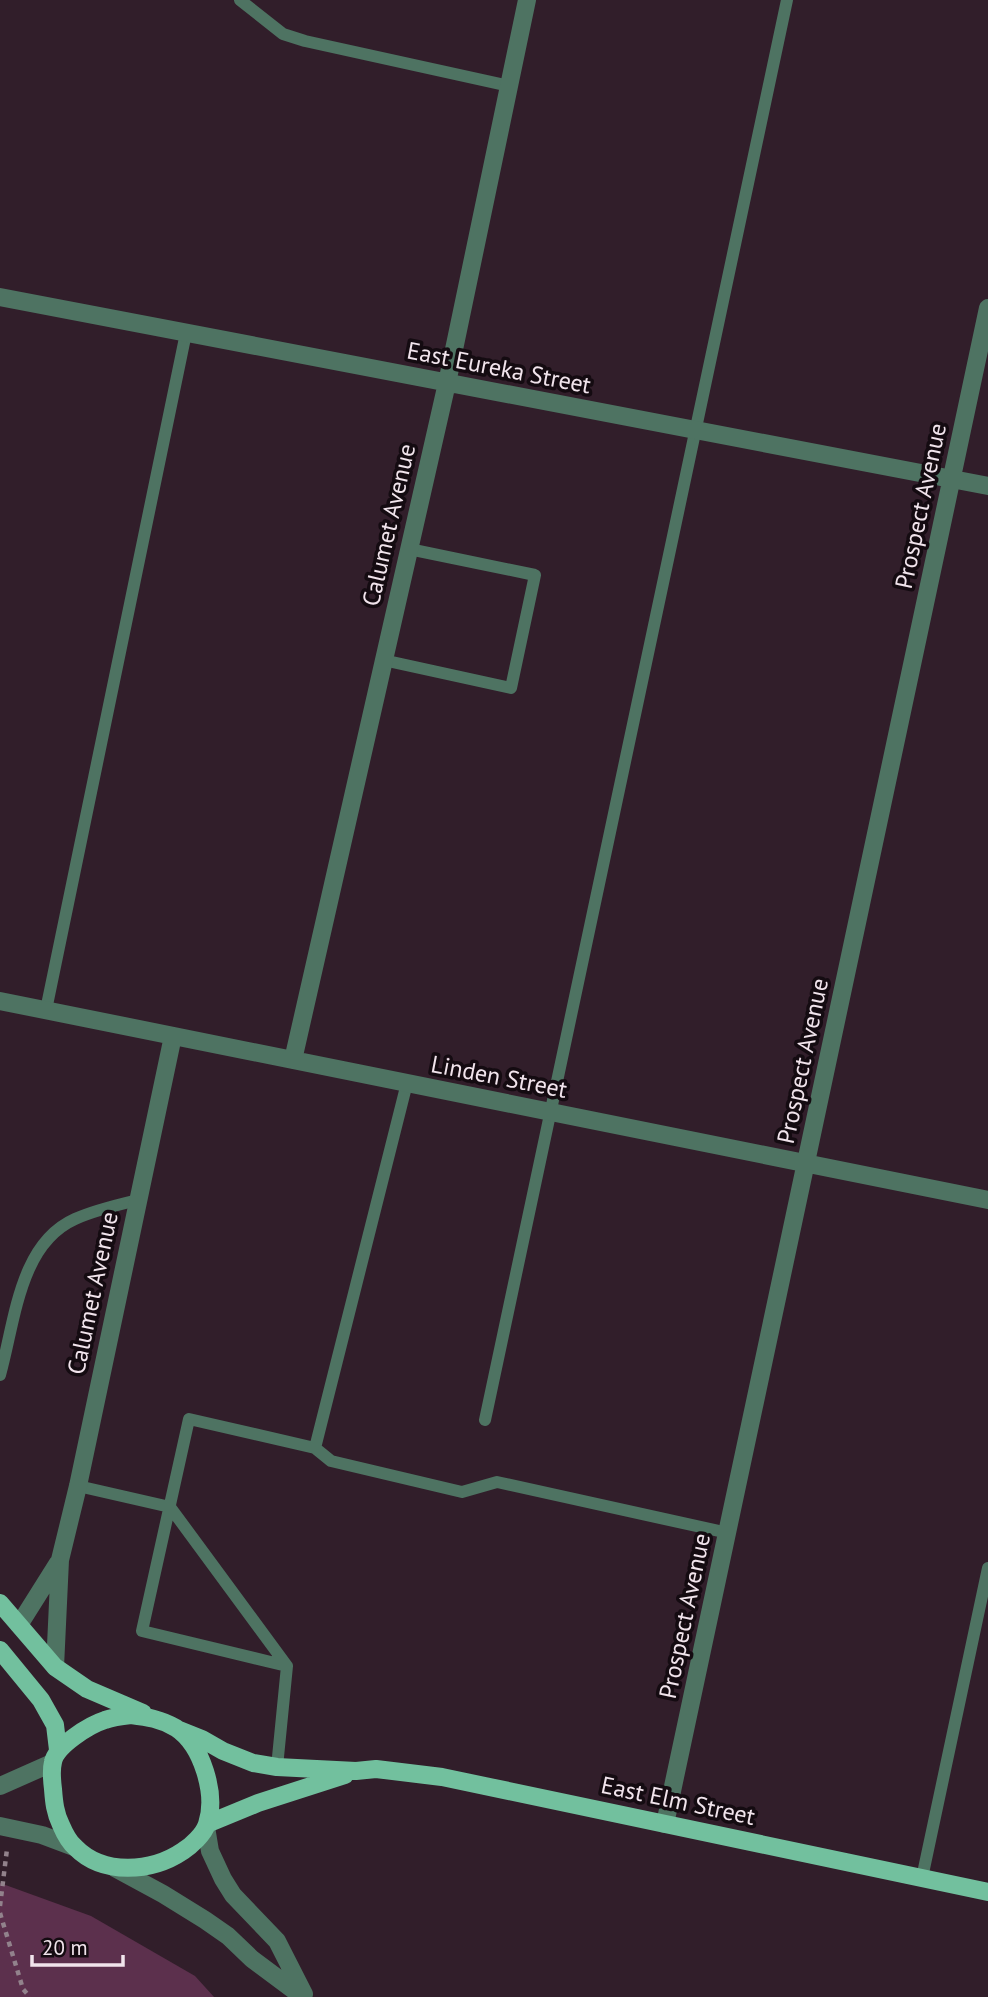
<svg xmlns="http://www.w3.org/2000/svg" width="988" height="1997" viewBox="0 0 988 1997" font-family="'PT Sans',sans-serif">
<style>
.park{fill:#5c304d}
.lines{fill:none;stroke-linecap:round;stroke-linejoin:round}
.path{stroke:#92828c;stroke-width:4.5;stroke-dasharray:5 5;stroke-linecap:butt}
.service{stroke:#4e7362;stroke-width:12}
.minor{stroke:#4e7362;stroke-width:18}
.tertiary{stroke:#4e7362;stroke-width:18}
.primary{stroke:#72c09e;stroke-width:18}
.labels{text-anchor:middle;stroke-width:7;stroke-linejoin:round;paint-order:stroke}
.street-label{font-size:24px;fill:#f1e4ec;stroke:#140b11}
</style>
<rect width="100%" height="100%" fill="#311e2a"/>
<!-- park -->
<path class="park" d="M0,1883L91,1916L195,1976L214,1997H0Z"/>
<g class="lines">
<!-- path -->
<path class="path" d="M0,1906L7,1849
M0,1913L23,1989L30,1997"/>
<!-- service -->
<path class="service" d="M240,0L283,34L305,41L509,86
M383,660L511,688L535,575L409,549
M46,1010L186,333
M0,1375C15,1322 19,1244 75,1219C95,1210 117,1205 138,1200
M485,1420L787,0
M315,1448L331,1461L462,1492L497,1482L728,1533
M78,1486L170,1507L287,1666L277,1767
M287,1666L142,1631L189,1419L315,1448L407,1083
M922,1878L988,1568"/>
<!-- minor -->
<path class="minor" d="M0,297L988,486
M0,1001L988,1200
M293,1060L447,383L527,0
M19,1625L58,1563
M55,1667L60,1560L78,1486L173,1036
M0,1786L52,1763
M665,1824L988,308
M0,1826L42,1835L74,1847"/>
<!-- tertiary -->
<path class="tertiary" d="M206,1827L210,1851L223,1879L233,1895L277,1941L304,1994
M115,1868L163,1894L205,1920L228,1936L252,1959L303,1997"/>
<!-- primary -->
<path class="primary" d="M0,1603L55,1667L87,1689L143,1713
M0,1650L41,1700L55,1725L58,1750
M131,1715C147,1717 161,1719 176,1728C202,1745 217,1794 207,1824C204,1834 191,1846 183,1851C152,1872 103,1876 75,1847C69,1842 64,1832 61,1825C55,1813 54,1802 53,1789C52,1781 51,1770 53,1762C56,1746 89,1725 105,1720C113,1717 122,1716 131,1715Z
M177,1729L202,1739L223,1751L253,1763L277,1767L356,1771L376,1769L442,1777L988,1892
M207,1824L258,1803L345,1775"/>
</g>
<g class="labels">
<!-- street labels -->
<g class="street-label">
<text transform="translate(499 368) rotate(11)" y="8">East Eureka Street</text>
<text transform="translate(921 506) rotate(-78)" y="8">Prospect Avenue</text>
<text transform="translate(389 525) rotate(-77)" y="8">Calumet Avenue</text>
<text transform="translate(803 1061) rotate(-78)" y="8">Prospect Avenue</text>
<text transform="translate(499 1077) rotate(11)" y="8">Linden Street</text>
<text transform="translate(93 1293) rotate(-78)" y="8">Calumet Avenue</text>
<text transform="translate(685 1616) rotate(-78)" y="8">Prospect Avenue</text>
<text transform="translate(678 1801) rotate(12)" y="8">East Elm Street</text>
</g>
</g>
<!-- scale -->
<path d="M32 1955v10h91v-10" fill="none" stroke="#f1e4ec" stroke-width="3.5"/>
<text x="42" y="1955" font-size="21" fill="#f1e4ec" stroke="#140b11" stroke-width="5" paint-order="stroke">20 m</text>
</svg>
